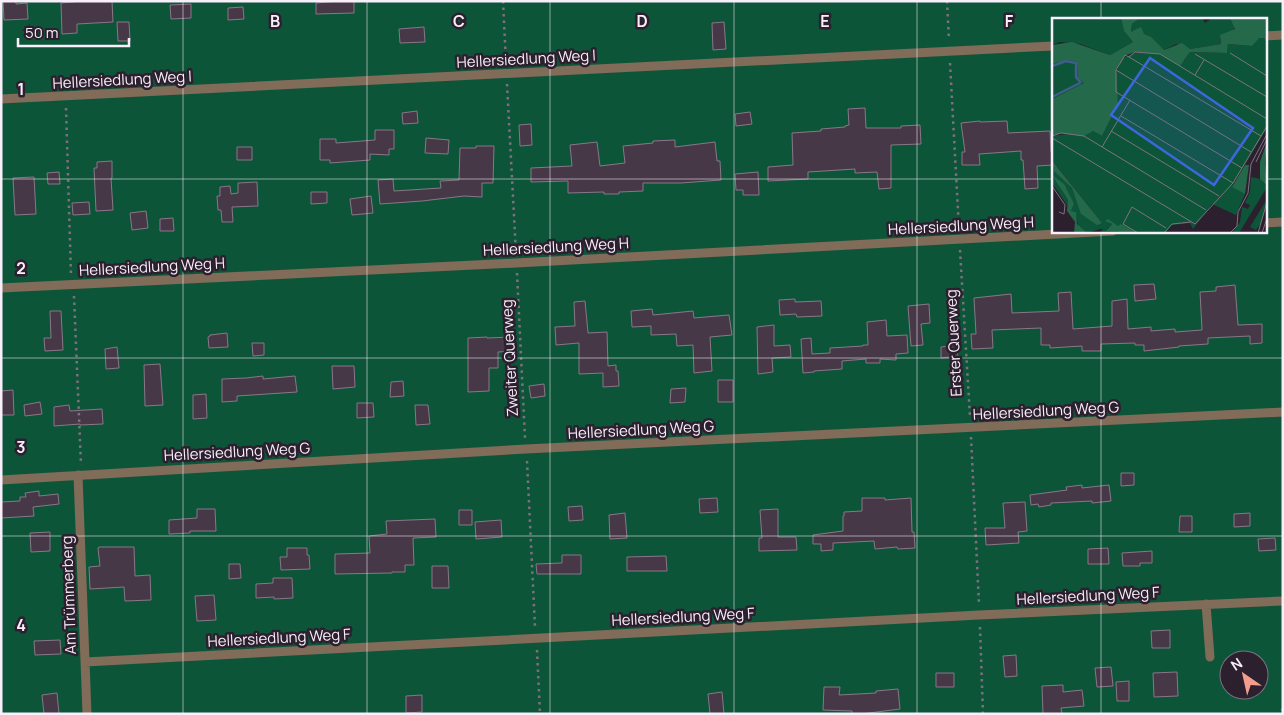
<svg xmlns="http://www.w3.org/2000/svg" width="1284" height="715" viewBox="0 0 1284 715" font-family="Manrope,sans-serif">
<style>
.green{fill:#0d5538;fill-rule:evenodd}
.building{fill:#473847;stroke:#878}
.lines{fill:none;stroke-linecap:round;stroke-linejoin:round}
.path{stroke:#7d717e;stroke-width:2.5;stroke-dasharray:2.5 4;stroke-linecap:butt}
.lane{stroke:#816b59;stroke-width:9}
.grid{fill:none;stroke:#f9effa;stroke-width:1;stroke-opacity:0.55}
.labels{text-anchor:middle;stroke-width:5;stroke-linejoin:round;paint-order:stroke}
.street-label{font-size:15px;fill:#f9effa;stroke:#2c1f2e}
.inset-river{fill:none;stroke:#425c8e;stroke-width:2.5}
.inset-road{fill:none;stroke:#7e7280;stroke-width:1}
.view{fill:#3e66dd;fill-opacity:0.15;stroke:#3e66dd;stroke-width:2.5}
.inset-edge{fill:none;stroke:#f9effa;stroke-width:2.5}
.grid-label{font-size:16px;text-anchor:middle;font-weight:bold;fill:#f9effa;stroke:#2c1f2e;stroke-width:5;stroke-linejoin:round;paint-order:stroke}
</style>
<rect width="100%" height="100%" fill="#2c1f2e"/>
<!-- green -->
<path class="green" d="M1,1H1283V714H1ZM1053,19H1265V231H1053ZM1229,660H1259V690H1229Z"/>
<!-- building -->
<path class="building" d="M3,1H16V4L27,3L28,19L4,20Z
M82,1H112L113,22L77,24V33L62,34L61,3Z
M339,1H354V13L316,14V3Z
M191,4V18L171,19L170,5Z
M243,7L244,19L228,20V8Z
M117,22H129L130,41H118Z
M724,22L726,49L713,50L712,23Z
M424,27L425,42L400,43L399,29Z
M865,108L866,128H901V126L920,125L921,144L891,145V188L879,189L877,172L855,173V169L808,172V179L768,181V167L793,165L792,133L821,131V129L845,127V126L849,125L848,109Z
M417,111L418,123L403,124L402,113Z
M750,112L752,124L736,126L735,114Z
M980,121V122L1007,121L1008,133L1050,131L1051,152H1053V165L1037,166L1038,188L1025,189L1023,160H1021V151L979,154L980,165H962V152H965L961,123Z
M531,124L532,145L520,146L519,125Z
M375,130H394V149H389V155L370,154V160L330,163V160H320V139H336V143L375,140Z
M426,138L449,140L448,154L425,153Z
M675,140V147L715,142L717,161H720L721,180L681,183H643V191L619,192V194H604V192L568,193V181L531,182V168L572,166L570,145L597,142L600,166L625,163L623,146L653,143V141Z
M476,146H494L493,183H482V197L464,196L422,201L380,204L378,180L393,179L394,191L441,188L440,181L459,180L460,148H476Z
M237,147H252V160H237Z
M112,161V178H111L113,210L96,211L94,168H97V162Z
M59,172L60,184H48L47,173Z
M758,172L759,195H743V190H736L735,174Z
M34,177L36,214L15,215L13,178Z
M257,182L258,206L232,207L233,222H222L221,210H218L217,196H220V187L230,186L231,194L238,193V183Z
M311,192H327V203L311,204Z
M371,196L373,213L352,215L350,199Z
M89,202L90,214L73,215L72,203Z
M146,211L148,228L132,230L130,213Z
M173,218L174,231H160V219Z
M1154,284L1156,299L1135,301L1134,285Z
M1235,285L1238,325L1262,324V343L1250,344V336L1208,338V344L1179,346V347L1144,351V345H1135V343L1101,344V351H1082V346L1050,348V345H1041V328L992,330L993,348L972,349L971,334H976L974,298L1011,294L1012,313L1059,311L1058,293L1071,292L1073,329L1112,326V301L1127,299L1128,329L1151,327V331L1175,329V332L1202,330L1200,292L1216,291V287Z
M795,299V302L821,301L822,316L797,317L796,314L780,315L779,300Z
M585,301L588,333L607,332L608,366L616,365V371H618L619,386L603,387V373L579,374V343L556,345L555,327L575,326L574,302Z
M929,304L930,323L921,324L923,345L911,346L908,306Z
M652,309L653,315L693,311L694,318L729,315L732,335L710,337L712,371L694,373L693,345L677,346L676,334L651,335V326L632,327L631,311Z
M50,311H61L63,350L45,351L44,338H51Z
M886,320L887,336L907,335L908,353L896,354V360L880,359V363H866V359L842,361V369L814,371V372L803,373L801,339L811,338L812,354L830,353V348L863,346V345H868L867,322Z
M774,325V346L790,345L791,357L772,358L773,372L758,374L757,327Z
M227,333L228,347L209,348L208,337L210,336V335Z
M487,337V338L511,337L512,351L498,352V368H489V391L468,392V338Z
M252,343H264V355L253,356Z
M956,345L958,356L941,358V347Z
M117,347L119,368L106,369L105,349Z
M160,364L163,405L145,406L144,365Z
M332,366H354L355,387L333,389Z
M263,376V379L295,376L297,392L237,396V401L222,402V379L246,378Z
M718,380H733V402H718Z
M403,381L404,396L390,397L391,382Z
M544,384L545,396L531,398L529,386Z
M686,388L685,402L670,403L671,389Z
M13,390L14,415H1V391Z
M206,394L207,418L193,419V395Z
M40,402L42,414L25,416L24,405Z
M357,403H373L374,417L357,418Z
M69,405L70,411L102,409L103,424L80,425V424L54,426V407Z
M415,405H428L430,424L416,425Z
M1121,473H1134V485L1121,486Z
M1082,485V488L1109,485L1111,501L1092,503V501L1051,503V505L1039,507L1038,504L1031,505L1030,495L1067,490L1066,487Z
M39,491V496L58,494L59,504L33,507L34,516L1,518V502L20,501V497H26L25,493Z
M717,498L718,512L700,513L699,499Z
M862,498H885V500L911,498L912,532H914L915,548L898,549L897,547L875,549L874,541L833,543V550L821,551V544H813V535L843,531V516H844V512L862,511Z
M1025,502L1027,531L1018,532L1019,543L986,545L985,528H1005L1003,503Z
M582,506L583,520L569,521L568,507Z
M197,509H215L216,531H190V533L169,534V520L197,518Z
M778,509V537H796L797,550L759,551V538H762L760,510Z
M459,510H472V525H459Z
M625,513L627,538L610,539L609,515Z
M1250,513V526L1234,527V514Z
M1180,516H1192V532H1179Z
M435,519L436,537L413,538L414,565H405V572H392V573L335,574V554L370,553L369,536L387,534L386,521Z
M501,520L502,537L476,539L475,522Z
M50,532V551L31,552L30,533Z
M1275,538L1276,550L1259,551L1258,539Z
M99,547H134L135,576L150,575L151,600L125,601L124,587L90,589L89,567L100,566L98,548Z
M287,548H307V555H309L310,569L281,570L280,557H287Z
M1108,548L1109,564H1088V549Z
M1152,551V563H1140V566H1123L1122,553Z
M562,555H581V574H537L536,564L562,563Z
M666,556L667,571H627V557Z
M229,564H240L241,578L229,579Z
M432,566H448L449,588H432Z
M273,578H292L293,598L274,599V597L256,598V584L273,583Z
M214,595L216,620L197,621L195,596Z
M1170,630V648H1152L1151,631Z
M60,640L61,654L35,655L34,641Z
M1016,655L1017,676L1005,677L1003,656Z
M1111,667L1113,686L1097,687L1095,668Z
M1177,672L1178,696L1154,697L1153,673Z
M936,673H954V687H936Z
M1129,681V701H1117L1116,682Z
M1063,685V692L1082,690L1084,706L1061,708L1062,714H1043L1042,686Z
M824,687H840L839,695L876,693V691L898,689L900,709L861,714H852V711L823,710Z
M722,692L724,714H710L708,694Z
M57,693L59,714H44L42,695Z
M422,695V712L406,713V696Z"/>
<g class="lines">
<!-- path -->
<path class="path" d="M503,1L506,63
M947,1L949,40
M950,63L959,229
M507,84L516,253
M66,108L71,275
M960,250L970,417
M517,273L525,438
M74,296L81,465
M971,437L979,604
M527,461L535,627
M980,627L983,714
M537,650L540,714
M1283,708L1282,710L1283,711"/>
<!-- lane -->
<path class="lane" d="M1265,36L1283,35
M1,99L1053,46
M1265,223L1283,222
M1,288L516,263L1113,231
M78,475L87,714
M1,480L526,449L1283,412
M1206,604L1210,657
M85,662L979,615L1283,601"/>
</g>
<!-- grid -->
<path class="grid" d="M183,1V714M367,1V714M550,1V714M734,1V714M917,1V714M1101,1V19M1,179H1053M1265,179H1283M1101,231V714M1,358H1283M1,536H1283"/>
<g class="labels">
<!-- street labels -->
<g class="street-label">
<text transform="translate(526 59) rotate(-3)" y="5">Hellersiedlung Weg I</text>
<text transform="translate(122 80) rotate(-3)" y="5">Hellersiedlung Weg I</text>
<text transform="translate(961 226) rotate(-3)" y="5">Hellersiedlung Weg H</text>
<text transform="translate(556 247) rotate(-3)" y="5">Hellersiedlung Weg H</text>
<text transform="translate(152 267) rotate(-3)" y="5">Hellersiedlung Weg H</text>
<text transform="translate(954 343) rotate(-93)" y="5">Erster Querweg</text>
<text transform="translate(510 358) rotate(-93)" y="5">Zweiter Querweg</text>
<text transform="translate(1046 411) rotate(-3)" y="5">Hellersiedlung Weg G</text>
<text transform="translate(641 430) rotate(-3)" y="5">Hellersiedlung Weg G</text>
<text transform="translate(237 452) rotate(-3)" y="5">Hellersiedlung Weg G</text>
<text transform="translate(69 595) rotate(-92)" y="5">Am Trümmerberg</text>
<text transform="translate(1088 596) rotate(-3)" y="5">Hellersiedlung Weg F</text>
<text transform="translate(683 617) rotate(-3)" y="5">Hellersiedlung Weg F</text>
<text transform="translate(279 638) rotate(-3)" y="5">Hellersiedlung Weg F</text>
</g>
</g>
<!-- overview -->
<g transform="translate(1052 18)">
<rect width="215" height="215" fill="#2c1f2e"/>
<path d="M0,0H69L72,13L81,24L58,37L28,26L8,24L0,27ZM88,0H150L153,5L160,0H178L184,7L180,14L168,20L169,26L138,31L124,26L112,32L92,16L79,14L80,6ZM206,20H212L215,26V110L180,168L193,176L184,197L160,186L141,211L138,205L120,207L113,215H85L53,203L60,206L55,211L70,215H47L51,211H48L35,215L27,211L23,194L19,193L22,186L8,170L16,182L15,193V187L0,165V147L20,170L31,197L50,205L0,142V118L41,113L50,118L66,86L62,60L70,41L81,35H106L132,43L138,34L175,35L176,26L200,28ZM15,42L25,44L32,66L0,81V46ZM199,159L208,161L215,169L187,215H180L188,204L190,189L196,191L198,187L193,185L198,174ZM215,181L209,205L204,212L198,209Z" fill="#0d5538"/>
<path d="M69,0H88L80,6L79,14L89,9L92,16L99,19L112,32L130,25L138,31L169,26L168,17L183,11L178,0H215V26L212,20H207L200,28L176,26L175,35L138,34L128,48L108,36L83,34L74,37L64,52L66,86L50,118L41,113L32,118L9,115L0,118V81L32,65L26,60L25,44L15,42L0,46V27L20,24L58,37L81,24L72,13ZM215,123L213,145L215,168L208,161V144ZM0,142L6,150L50,205L45,207L29,196L20,170L2,153ZM193,147H197L193,176L180,169ZM0,157L12,166L22,186L19,193L24,194L25,206L35,215H22L23,204L15,193L16,182ZM56,201L66,208L69,206L85,215L54,213L60,206L53,203Z" fill="#24694a"/>
<path class="inset-river" d="M0,48L14,43L24,45V59L29,65M0,79L28,65"/>
<path class="inset-road" d="M178,35L215,58M143,36L215,79M77,39L73,37L64,52V74L190,150M77,39L83,34L108,36L215,101M77,39L209,118M64,52L199,134M143,57L152,42M69,98L181,165M59,113L167,178M0,118L9,115L32,118L154,192M0,120L143,206L181,165L215,108M50,129L78,82M215,131V165M204,144L215,121M0,168L13,187L12,196L7,194M86,215L71,206L80,189L114,210M112,215L120,206L139,204M178,215L185,208L186,194L196,175L199,146L215,116M206,215L215,184M210,215L215,200"/>
<path class="view" d="M98,40L201,110L162,167L59,97Z"/>
<rect width="215" height="215" class="inset-edge"/>
</g>
<g class="grid-label">
<text x="275" y="27">B</text>
<text x="459" y="27">C</text>
<text x="642" y="27">D</text>
<text x="825" y="27">E</text>
<text x="1009" y="27">F</text>
<text x="21" y="95">1</text>
<text x="21" y="274">2</text>
<text x="21" y="453">3</text>
<text x="21" y="631">4</text>
</g>
<!-- border -->
<rect width="1284" height="715" fill="none" stroke="#f9effa" stroke-width="5"/>
<!-- north arrow -->
<g transform="translate(1244 675) rotate(326)"><circle r="24" fill="#2c1f2e" stroke="#7e7280"/>
<path d="M0-4L9 19L0 12L-9 19Z" fill="#f49d8c"/>
<text y="-8" font-size="14" font-weight="bold" text-anchor="middle" fill="#f9effa">N</text>
</g>
<!-- scale -->
<path d="M18 38v8h111v-8" fill="none" stroke="#f9effa" stroke-width="2.5"/>
<text x="25" y="38" font-size="15" fill="#f9effa" stroke="#2c1f2e" stroke-width="4" paint-order="stroke">50 m</text>
</svg>
